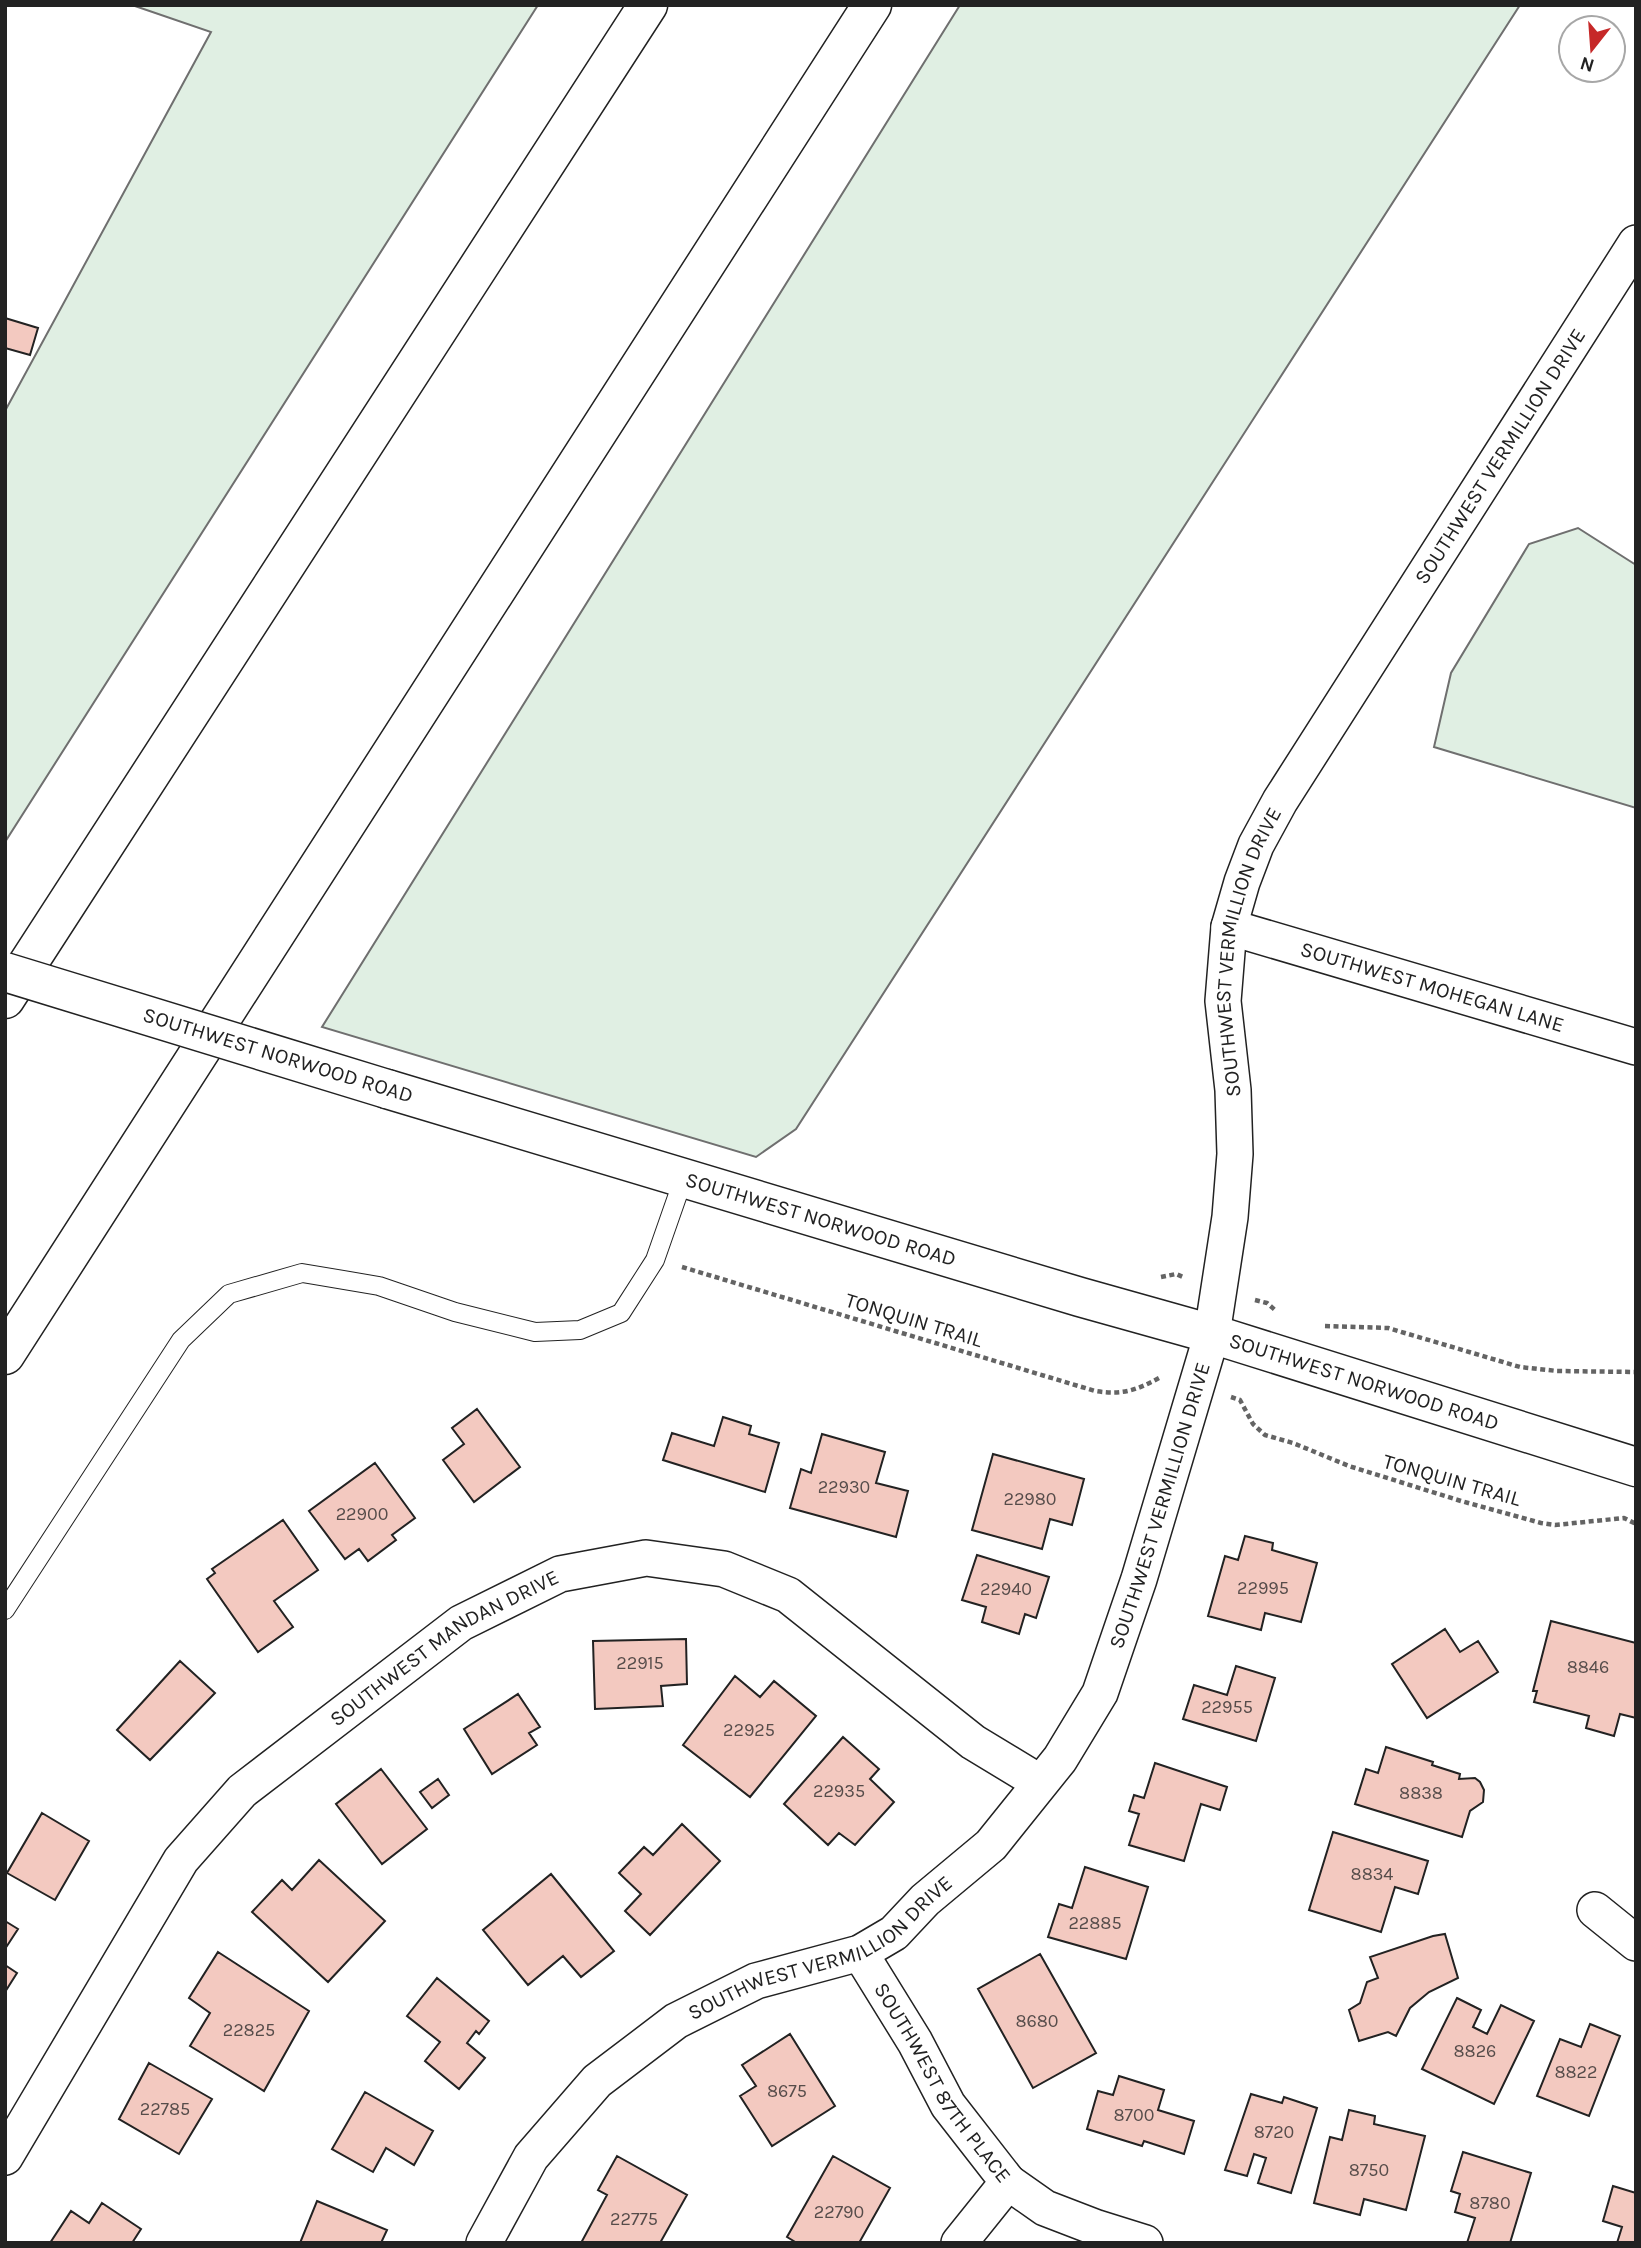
<svg xmlns="http://www.w3.org/2000/svg" width="1641" height="2248" viewBox="0 0 1641 2248" font-family="Karla,sans-serif">
<style>
.green{fill:#e0efe3;stroke:#6f6f6f;stroke-width:2}
.building{fill:#f3c9c0;stroke:#222;stroke-width:2}
.lines{fill:none;stroke-linecap:round;stroke-linejoin:round}
.service-casing{stroke:#222;stroke-width:20}
.minor-casing{stroke:#222;stroke-width:38}
.tertiary-casing{stroke:#222;stroke-width:41}
.motorway-casing{stroke:#222;stroke-width:41}
.path{stroke:#646464;stroke-width:4.5;stroke-dasharray:5 3.5;stroke-linecap:butt}
.service{stroke:#fff;stroke-width:18}
.minor{stroke:#fff;stroke-width:35}
.tertiary{stroke:#fff;stroke-width:38}
.motorway{stroke:#fff;stroke-width:38}
.tertiary-bridge-casing{stroke:#222;stroke-width:41;stroke-linecap:butt}
.tertiary-bridge{stroke:#fff;stroke-width:38}
.labels{text-anchor:middle;stroke-width:5;stroke-linejoin:round;paint-order:stroke}
.number-label{font-size:18px;fill:#564c4a}
.street-label{font-size:21px;fill:#222;stroke:#fff}
</style>
<rect width="100%" height="100%" fill="#fff"/>
<!-- green -->
<path class="green" d="M132,5H538L5,842V411L211,32Z
M960,5H1520L796,1129L756,1157L322,1027Z
M1578,528L1636,565V808L1434,747L1451,673L1529,544Z"/>
<!-- building -->
<path class="building" d="M5,318L38,328L30,355L5,348Z
M477,1409L520,1467L474,1502L443,1460L464,1444L452,1428Z
M723,1417L751,1426L749,1434L779,1443L765,1492L663,1460L672,1433L714,1446Z
M822,1434L885,1452L876,1483L908,1491L896,1537L790,1508L801,1469L811,1473Z
M993,1454L1084,1479L1072,1525L1050,1519L1042,1549L972,1530Z
M375,1463L415,1518L392,1535L396,1540L368,1561L359,1549L345,1559L309,1511Z
M283,1520L318,1570L274,1601L293,1627L258,1652L207,1579L215,1573L212,1569Z
M1245,1536L1273,1543L1272,1550L1317,1563L1301,1622L1265,1613L1261,1630L1208,1616L1225,1556L1238,1560Z
M977,1555L1049,1577L1036,1618L1025,1614L1019,1634L982,1622L986,1607L962,1600Z
M1551,1621L1636,1643V1718L1620,1714L1614,1736L1586,1728L1589,1716L1534,1702L1537,1691H1533Z
M1445,1629L1460,1652L1478,1641L1498,1672L1427,1718L1392,1664Z
M686,1639L687,1684L661,1686L663,1706L595,1709L593,1641Z
M180,1661L215,1693L150,1760L117,1730Z
M1236,1666L1275,1678L1256,1741L1183,1719L1194,1685L1227,1695Z
M735,1676L760,1697L774,1681L816,1716L750,1797L683,1745Z
M518,1694L540,1727L529,1733L537,1745L492,1774L464,1729Z
M843,1737L879,1769L870,1779L894,1802L855,1845L839,1833L828,1845L784,1804Z
M1386,1747L1433,1762L1432,1765L1460,1774L1459,1779L1475,1778L1480,1782L1484,1790L1483,1802L1470,1811L1462,1837L1355,1804L1366,1769L1378,1773Z
M1155,1763L1227,1787L1220,1810L1201,1804L1184,1861L1129,1845L1139,1814L1129,1811L1134,1795L1144,1798Z
M381,1769L427,1829L382,1864L336,1804Z
M438,1779L449,1795L432,1808L420,1792Z
M42,1813L89,1841L55,1900L7,1873Z
M682,1824L720,1861L650,1935L625,1911L641,1894L619,1873L644,1847L653,1855Z
M1333,1832L1428,1861L1418,1894L1395,1887L1381,1932L1309,1910Z
M319,1860L385,1921L328,1982L252,1912L282,1880L292,1890Z
M1085,1867L1148,1887L1126,1959L1048,1937L1059,1904L1072,1908Z
M551,1874L614,1951L581,1977L563,1956L528,1985L483,1930Z
M5,1921L18,1929L5,1949Z
M1445,1934L1458,1978L1429,1992L1410,2008L1396,2036L1388,2032L1359,2041L1349,2010L1360,2003L1367,1982L1378,1978L1370,1957L1433,1936Z
M218,1952L309,2011L264,2091L190,2046L210,2013L189,1998Z
M1040,1954L1096,2053L1033,2088L978,1989Z
M5,1965L17,1973L5,1992Z
M437,1978L489,2021L479,2034L476,2031L467,2043L485,2058L459,2089L425,2061L440,2042L407,2016Z
M1457,1998L1481,2010L1473,2027L1487,2034L1501,2005L1534,2021L1494,2104L1422,2069Z
M1590,2024L1620,2036L1589,2116L1537,2096L1560,2039L1581,2047Z
M790,2034L835,2106L772,2146L740,2096L756,2086L742,2065Z
M149,2063L212,2099L179,2154L119,2119Z
M1119,2076L1164,2090L1158,2110L1194,2121L1184,2154L1144,2141L1142,2146L1087,2129L1098,2091L1113,2095Z
M365,2092L433,2131L414,2165L386,2148L373,2172L332,2149Z
M1251,2094L1282,2103L1284,2097L1317,2108L1291,2193L1258,2183L1266,2158L1254,2154L1247,2176L1225,2170Z
M1349,2110L1375,2116L1374,2124L1425,2136L1406,2210L1364,2199L1360,2215L1314,2203L1330,2137L1342,2140Z
M1463,2152L1531,2173L1510,2243H1467L1475,2218L1455,2212L1460,2194L1451,2191Z
M617,2156L687,2195L660,2243H581L607,2195L598,2190Z
M833,2156L890,2188L859,2243H797L787,2237Z
M1613,2186L1636,2193V2243H1617L1622,2227L1603,2221Z
M317,2201L387,2230L381,2243H300Z
M102,2203L141,2229L132,2243H50L71,2211L89,2223Z"/>
<g class="lines">
<defs>
<path id="service" d="M5,1610L181,1340L229,1294L302,1273L379,1286L455,1312L535,1332L580,1330L621,1313L655,1260L684,1177"/>
<g id="minor">
<path id="s1" d="M1229,927L1636,1047"/>
<path d="M1595,1910L1636,1943"/>
<path id="s2" d="M860,1953L915,2042L948,2105L1008,2182L959,2243"/>
<path id="s3" d="M5,2157L181,1860L242,1791L461,1623L560,1574L646,1558L724,1569L788,1595L973,1742L1039,1782"/>
<path d="M1008,2182L1045,2208L1097,2228L1145,2243"/>
<path id="s4" d="M484,2243L531,2157L597,2081L676,2021L756,1981L860,1953L894,1933L925,1900L991,1845L1060,1759L1100,1693L1139,1579L1212,1334L1230,1217L1235,1154L1233,1090L1223,1001L1229,927L1242,882L1256,845L1280,801L1636,243"/>
</g>
<g id="tertiary">
<path id="s5" d="M387,1089L1080,1297L1212,1334L1636,1467"/>
</g>
<path id="motorway" d="M5,999L648,5
M5,1355L872,5"/>
</defs>
<!-- service casing -->
<use href="#service" class="service-casing"/>
<!-- minor casing -->
<use href="#minor" class="minor-casing"/>
<!-- tertiary casing -->
<use href="#tertiary" class="tertiary-casing"/>
<!-- motorway casing -->
<use href="#motorway" class="motorway-casing"/>
<!-- path -->
<path class="path" d="M682,1267L1095,1391C1122,1395 1135,1391 1159,1378
M1161,1277L1176,1274L1183,1277
M1255,1300L1267,1303L1275,1310
M1325,1326L1388,1328L1520,1367L1557,1371L1636,1372
M1231,1397L1240,1400L1253,1424L1265,1435L1293,1443L1349,1466L1461,1501L1541,1523L1555,1525L1624,1518L1636,1524"/>
<!-- service -->
<use href="#service" class="service"/>
<!-- minor -->
<use href="#minor" class="minor"/>
<!-- tertiary -->
<use href="#tertiary" class="tertiary"/>
<!-- motorway -->
<use href="#motorway" class="motorway"/>
<defs>
<path id="tertiary-bridge" d="M5,972L387,1089"/>
</defs>
<!-- tertiary-bridge casing -->
<use href="#tertiary-bridge" class="tertiary-bridge-casing"/>
<!-- tertiary-bridge -->
<use href="#tertiary-bridge" class="tertiary-bridge"/>
</g>
<g class="labels">
<!-- number labels -->
<g class="number-label">
<text x="844" y="1493">22930</text>
<text x="1030" y="1505">22980</text>
<text x="362" y="1520">22900</text>
<text x="1263" y="1594">22995</text>
<text x="1006" y="1595">22940</text>
<text x="640" y="1669">22915</text>
<text x="1588" y="1673">8846</text>
<text x="1227" y="1713">22955</text>
<text x="749" y="1736">22925</text>
<text x="839" y="1797">22935</text>
<text x="1421" y="1799">8838</text>
<text x="1372" y="1880">8834</text>
<text x="1095" y="1929">22885</text>
<text x="1037" y="2027">8680</text>
<text x="249" y="2036">22825</text>
<text x="1475" y="2057">8826</text>
<text x="1576" y="2078">8822</text>
<text x="787" y="2097">8675</text>
<text x="165" y="2115">22785</text>
<text x="1134" y="2121">8700</text>
<text x="1274" y="2138">8720</text>
<text x="1369" y="2176">8750</text>
<text x="1490" y="2209">8780</text>
<text x="839" y="2218">22790</text>
<text x="634" y="2225">22775</text>
</g>
<!-- street labels -->
<g class="street-label">
<text dy="7" stroke="none"><textPath href="#s4" startOffset="2184">SOUTHWEST VERMILLION DRIVE</textPath></text>
<text dy="7" stroke="none"><textPath href="#s4" startOffset="1617">SOUTHWEST VERMILLION DRIVE</textPath></text>
<text dy="7" stroke="none"><textPath href="#s1" startOffset="212">SOUTHWEST MOHEGAN LANE</textPath></text>
<text transform="translate(278 1055) rotate(17)" y="7">SOUTHWEST NORWOOD ROAD</text>
<text dy="7" stroke="none"><textPath href="#s5" startOffset="453">SOUTHWEST NORWOOD ROAD</textPath></text>
<text transform="translate(914 1320) rotate(17)" y="7">TONQUIN TRAIL</text>
<text dy="7" stroke="none"><textPath href="#s5" startOffset="1020">SOUTHWEST NORWOOD ROAD</textPath></text>
<text transform="translate(1452 1480) rotate(16)" y="7">TONQUIN TRAIL</text>
<text dy="7" stroke="none"><textPath href="#s4" startOffset="1050">SOUTHWEST VERMILLION DRIVE</textPath></text>
<text dy="7" stroke="none"><textPath href="#s3" startOffset="686">SOUTHWEST MANDAN DRIVE</textPath></text>
<text dy="7" stroke="none"><textPath href="#s4" startOffset="462">SOUTHWEST VERMILLION DRIVE</textPath></text>
<text dy="7" stroke="none"><textPath href="#s2" startOffset="154">SOUTHWEST 87TH PLACE</textPath></text>
</g>
</g>
<!-- border -->
<rect width="1641" height="2248" fill="none" stroke="#222222" stroke-width="14"/>
<!-- north arrow -->
<g transform="translate(1592 49) rotate(197)"><circle r="33" fill="#ffffff" stroke="#a7a7a7" stroke-width="2"/>
<path d="M0-5L12 26L0 18L-12 26Z" fill="#c62828"/>
<text y="-10" font-size="19" font-weight="bold" text-anchor="middle" fill="#222222">N</text>
</g>
</svg>
